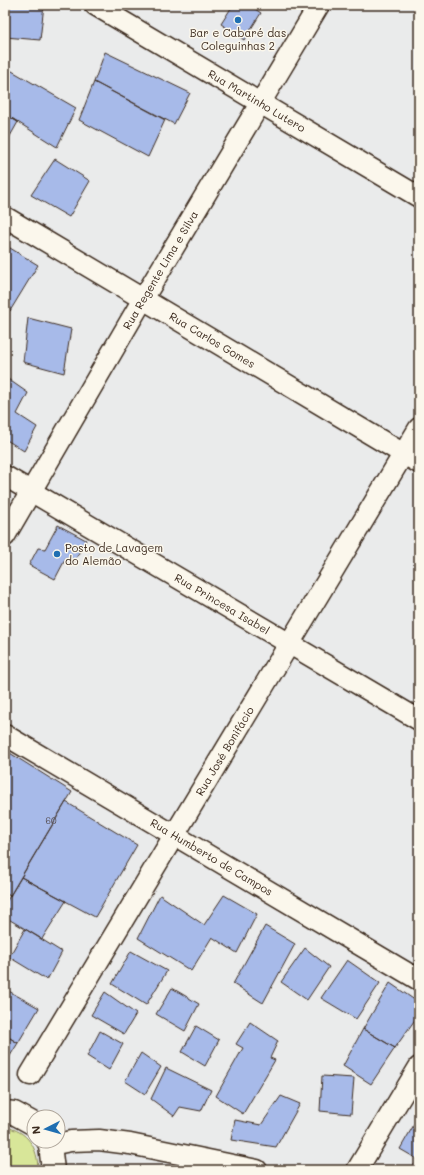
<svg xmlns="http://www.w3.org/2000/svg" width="424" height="1175" viewBox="0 0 424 1175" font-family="Mali,sans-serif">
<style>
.green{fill:#d8e699;stroke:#8a885c}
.building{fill:#a7bae9;stroke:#3b2a1e}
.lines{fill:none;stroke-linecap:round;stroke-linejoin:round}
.minor-casing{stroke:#3b2a1e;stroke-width:23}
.major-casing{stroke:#3b2a1e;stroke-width:25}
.minor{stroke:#fbf7ec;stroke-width:20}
.major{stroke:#fbf7ec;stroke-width:22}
.poi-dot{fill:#1f6fb2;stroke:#fbf7ec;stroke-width:1.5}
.labels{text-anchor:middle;stroke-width:3;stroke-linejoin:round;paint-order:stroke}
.number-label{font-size:9px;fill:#564e51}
.poi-label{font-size:11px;fill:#3b2a1e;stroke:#fbf7ec}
.street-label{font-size:11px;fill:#3b2a1e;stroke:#fbf7ec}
</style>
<rect width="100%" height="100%" fill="#eaebeb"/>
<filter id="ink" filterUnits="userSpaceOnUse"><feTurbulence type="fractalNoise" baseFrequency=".025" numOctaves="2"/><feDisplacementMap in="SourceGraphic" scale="8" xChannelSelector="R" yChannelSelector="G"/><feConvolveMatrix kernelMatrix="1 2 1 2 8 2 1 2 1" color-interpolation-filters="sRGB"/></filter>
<g filter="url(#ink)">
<!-- green -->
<path class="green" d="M5,1127C28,1131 38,1148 38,1170H5Z"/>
<!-- building -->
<path class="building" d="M5,5H44L40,40L5,37Z
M233,5H249L261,13L244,40L221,24Z
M105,52L190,93L174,124L94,82Z
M5,67L76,108L57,147L5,114Z
M94,82L165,120L148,157L79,120Z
M5,114L18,122L5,145Z
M55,159L90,181L69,217L31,195Z
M5,245L38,265L10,311L5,308Z
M28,318L71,329L64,373L23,362Z
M5,377L28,393L17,414L37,427L24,451L5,439Z
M58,525L86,540L74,562L66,558L55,579L29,565L38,548L45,549Z
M5,750L72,792L10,896L5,893Z
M66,802L137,845L95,917L21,877Z
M21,877L66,901L42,939L5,917V904Z
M160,895L204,925L224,895L257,914L237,953L212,937L191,971L138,938Z
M265,926L295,944L263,1003L233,984Z
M25,929L62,952L47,980L9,957Z
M305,948L329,967L307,1000L281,982Z
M131,951L167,971L146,1005L112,984Z
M347,960L380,983L356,1019L321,998Z
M390,983L419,1003V1014L395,1048L363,1029Z
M172,988L199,1004L185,1031L156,1014Z
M5,989L39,1008L18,1043L5,1035Z
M105,992L136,1014L124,1034L91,1015Z
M250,1022L278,1041L270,1058L275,1060L243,1114L216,1096L243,1048L236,1044Z
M196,1026L219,1040L205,1066L182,1052Z
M363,1029L395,1048L371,1084L343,1066Z
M100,1031L123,1044L109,1070L87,1056Z
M5,1035L18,1043L5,1064Z
M141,1053L161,1067L145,1094L125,1081Z
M166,1068L211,1090L201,1111L180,1107L174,1116L151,1099Z
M322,1076L354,1078L351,1114L320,1111Z
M281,1096L300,1104L276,1147L231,1140L235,1120L261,1125Z
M419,1116V1160L400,1149Z"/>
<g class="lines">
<defs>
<g id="minor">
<path id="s1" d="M95,5L419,197"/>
<path id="s2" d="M5,217L419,463"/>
<path id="s3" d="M5,476L419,720"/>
<path id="s4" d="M5,536L143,299L319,5"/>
<path id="s5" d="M5,735L419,980"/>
<path id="s6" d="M30,1075L419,428"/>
<path d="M50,1145L71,1141L99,1140L130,1144L257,1170"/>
<path d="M357,1170L419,1067"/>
</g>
<path id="major" d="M5,1112L14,1113L34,1124
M48,1141L50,1145L53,1170"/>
</defs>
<!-- minor casing -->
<use href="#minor" class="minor-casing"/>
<!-- major casing -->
<use href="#major" class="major-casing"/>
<!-- minor -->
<use href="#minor" class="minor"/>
<!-- major -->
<use href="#major" class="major"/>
</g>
</g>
<!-- markers -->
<g class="poi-dot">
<circle cx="238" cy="20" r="4"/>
<circle cx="57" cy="554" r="4"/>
</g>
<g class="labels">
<!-- number labels -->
<g class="number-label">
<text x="51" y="824">60</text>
</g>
<!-- poi labels -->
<g class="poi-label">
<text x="238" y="37">Bar e Cabaré das<tspan x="238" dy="13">Coleguinhas 2</tspan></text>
<text x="65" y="552" text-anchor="start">Posto de Lavagem<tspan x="65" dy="13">do Alemão</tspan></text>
</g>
<!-- street labels -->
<g class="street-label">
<text dy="4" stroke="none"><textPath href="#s1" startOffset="188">Rua Martinho Lutero</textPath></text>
<text dy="4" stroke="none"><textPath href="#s4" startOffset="308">Rua Regente Lima e Silva</textPath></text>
<text dy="4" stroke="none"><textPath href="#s2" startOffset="241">Rua Carlos Gomes</textPath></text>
<text dy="4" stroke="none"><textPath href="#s3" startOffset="252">Rua Princesa Isabel</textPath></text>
<text dy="4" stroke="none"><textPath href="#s6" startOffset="378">Rua José Bonifácio</textPath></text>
<text dy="4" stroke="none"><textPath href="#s5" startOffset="240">Rua Humberto de Campos</textPath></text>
</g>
</g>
<!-- margin -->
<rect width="424" height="1175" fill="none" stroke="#fbf7ec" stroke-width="20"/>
<rect x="10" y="10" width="404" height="1155" fill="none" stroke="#3b2a1e" stroke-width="1.5" filter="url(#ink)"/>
<!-- north arrow -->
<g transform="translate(46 1129) rotate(264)"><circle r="19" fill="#fbf7ec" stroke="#aea59a"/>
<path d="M0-3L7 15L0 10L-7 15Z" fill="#1f6fb2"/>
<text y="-6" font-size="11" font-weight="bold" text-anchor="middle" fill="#3b2a1e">N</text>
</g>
</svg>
